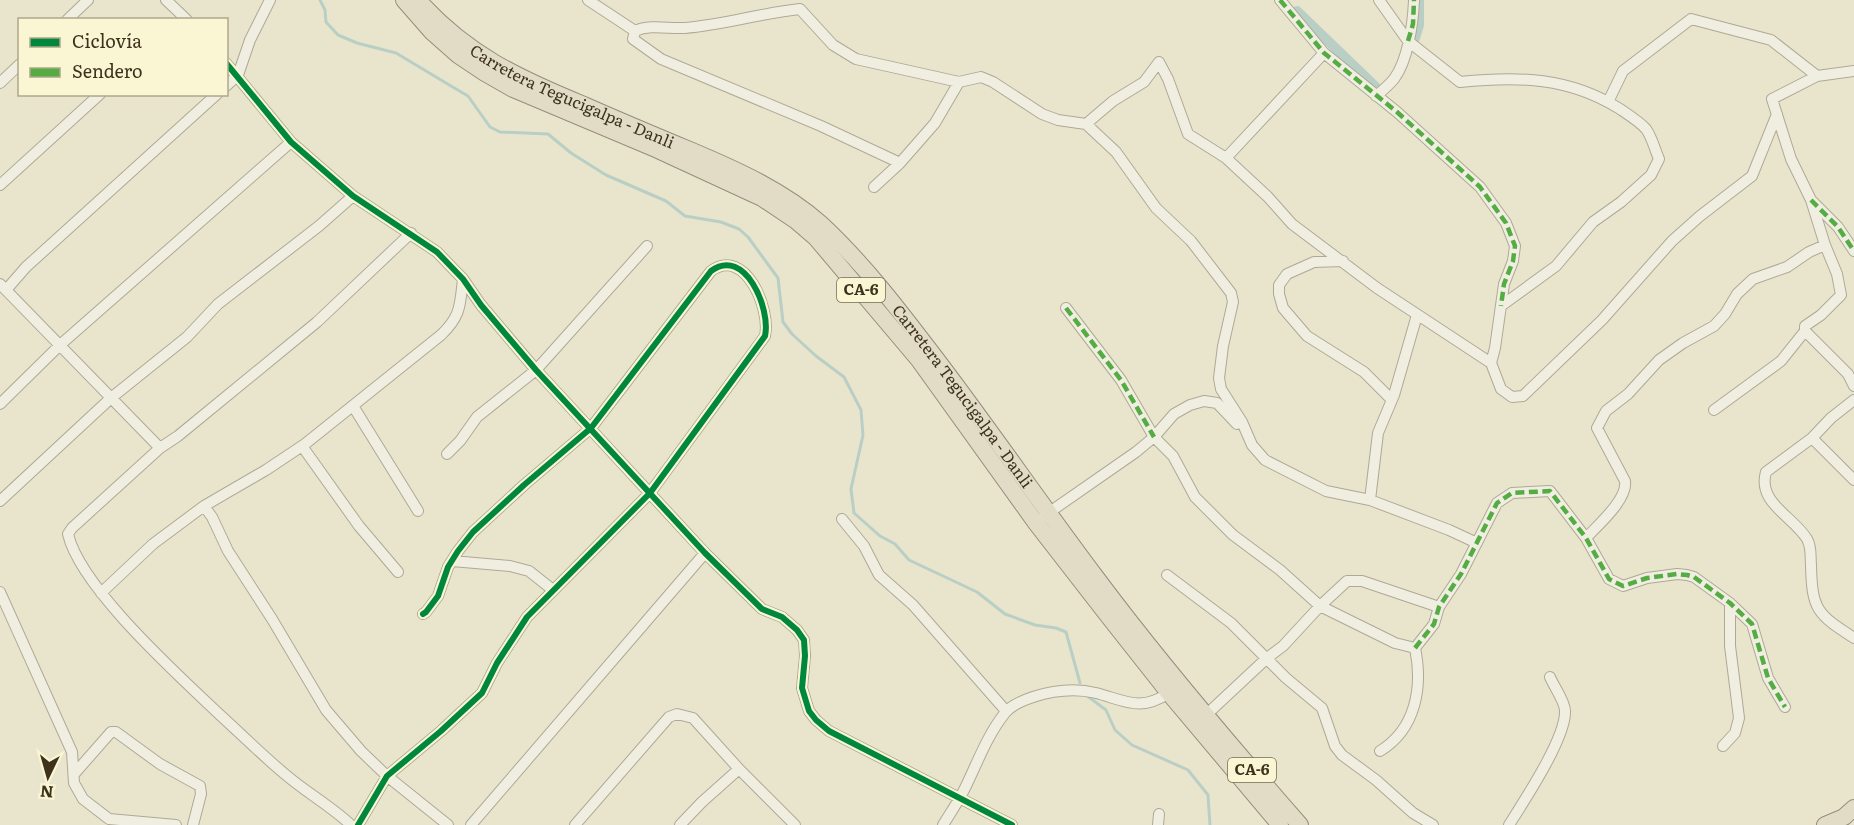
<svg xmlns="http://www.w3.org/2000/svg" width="1854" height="825" viewBox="0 0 1854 825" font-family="Literata,serif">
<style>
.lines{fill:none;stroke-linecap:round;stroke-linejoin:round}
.stream{stroke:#b9cfc5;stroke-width:3}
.canal{stroke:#b9cfc5;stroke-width:10}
.minor-casing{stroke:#aea996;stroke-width:12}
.trunk-casing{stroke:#938e7d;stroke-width:18}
.minor{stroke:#f0eee0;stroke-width:10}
.trunk{stroke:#e2dcc7;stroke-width:16}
.quiet{stroke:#55ac43;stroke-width:4.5;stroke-dasharray:9 4.5;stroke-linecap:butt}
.cycleway-casing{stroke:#faf5d3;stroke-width:10}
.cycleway{stroke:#00873e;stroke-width:6}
.labels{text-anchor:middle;stroke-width:4.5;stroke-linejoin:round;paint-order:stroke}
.shield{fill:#faf5d3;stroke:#766c54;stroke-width:1.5}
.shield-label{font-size:15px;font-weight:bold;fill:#3e321d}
.street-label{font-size:16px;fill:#3e321d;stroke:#faf5d3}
</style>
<rect width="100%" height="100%" fill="#e9e5cd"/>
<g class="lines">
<!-- stream -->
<path class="stream" d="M320,0L325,10L326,22L338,35L357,43L396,53L451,86L468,96L490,127L500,132L548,134L571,153L606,175L666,201L685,216L721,222L739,229L748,237L778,278L783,322L792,334L816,356L844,377L861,410L863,435L851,489L854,513L880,536L895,544L909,560L977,592L1005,614L1035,625L1056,628L1066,632L1080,683
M1086,695L1106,710L1115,730L1132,745L1188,770L1208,795L1210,825"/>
<!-- canal -->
<path class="canal" d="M1297,11L1376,87
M1415,38L1419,25V0"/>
<defs>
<path id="minor" d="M166,0L187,20
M588,0L635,31L633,39L661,59L821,126L900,163
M1280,0L1324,53L1397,112L1480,187L1506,223L1515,246L1513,261L1504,284L1495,348L1491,363
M1379,0L1408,41L1460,82C1519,76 1569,77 1620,109C1629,115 1640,122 1646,129C1652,137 1655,150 1659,159L1651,175L1621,202L1593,222L1556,266L1501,306
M67,20L88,0
M635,31C651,24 668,29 685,28C724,25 761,13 800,9L833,45L856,59L959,82
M226,63L291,142L353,196L437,252L463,279L481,305L536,370L705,553L762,609L782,617L797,630L804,640L805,656L802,688L809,711L816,720L829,731L1012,825
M0,83L20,64
M226,86L238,75L250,40L270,0
M1376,96C1382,91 1389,85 1394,79C1408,60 1413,24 1414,0
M1608,102L1623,71L1691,19L1771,40L1817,76
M1086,124L1113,101L1144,82L1159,62L1168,79L1188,134L1226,158L1268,197L1292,224L1377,288L1491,363L1501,389L1512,397L1523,396L1602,320L1672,241L1700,216L1752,176L1777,114
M1226,158L1324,53
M0,185L100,94
M874,187L900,163L935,123L959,82L981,77L993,82L1042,114L1058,120L1086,124L1116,152L1156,208L1191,241L1231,293L1233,302L1223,346L1219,378L1221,389L1242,422L1252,445L1265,460L1326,491L1370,500L1449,530L1477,543
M1812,201L1838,227L1854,251
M1343,261L1314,262L1287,274L1279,285V294L1283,308L1307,336L1364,372L1392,400
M0,284L160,448
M6,290L26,267L217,94
M1066,308L1121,380L1154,437L1173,456L1195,497L1233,535L1280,570L1320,606L1395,643L1415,648
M1805,331L1848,374L1854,386
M1854,400L1831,418L1812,438L1766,472C1757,503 1793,516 1807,539C1812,548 1810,555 1811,565C1812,610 1817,614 1854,638
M0,404L60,345L291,142
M353,406L418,511
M1714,410L1781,361L1805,331V326L1821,315L1841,295L1837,274L1825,245L1811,200L1791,159L1772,99L1817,76L1854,71
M1812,438L1854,480
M302,446L359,526L398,572
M447,454L460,441L477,417L536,370L647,246
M1370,500L1378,433L1394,395L1417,315
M0,501L111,398L187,337L218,304L319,226L353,196
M204,506L212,517L228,551L272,619L326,710L361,751L387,776L448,825
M1044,516L1136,452L1154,437L1174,414L1190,405L1204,401L1217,403L1237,424
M842,519L864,546L879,575L913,605L1006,711
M1586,538C1598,525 1628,499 1625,481L1597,428L1606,411L1628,394L1659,360L1683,343L1714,326L1725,314L1737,294L1753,279L1787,267L1809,252L1825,245
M452,561L510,566L529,571L553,590
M1167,575L1231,623L1286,678L1322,708L1335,746L1342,755L1376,780L1413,813L1433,825
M0,592L72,752L74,783L83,799L109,819L176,825
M101,593L153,544L204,506L266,470L305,444L441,335C461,316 460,305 463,279
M1206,715L1267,658L1283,646L1320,606L1347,581H1362L1439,607
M1723,746L1735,733L1739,718L1730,646V603
M1380,751C1416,729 1423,687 1415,648L1434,624L1439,607L1461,574L1497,503L1512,493L1550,491L1586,538L1609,579L1623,586L1647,578L1677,574L1687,575L1694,577L1730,603L1752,624L1768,678L1785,707
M75,773L111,732H116L160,764L200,786L201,794L193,825
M351,825C331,806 307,793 286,775C263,756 241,734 219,714C178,675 80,587 68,534L72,528L160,448L178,436L317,322L411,233
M358,825L387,776L441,731L482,693L497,663L527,617L650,493L765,336C771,309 745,246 711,271L591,428L524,485L473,532L458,551L448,567L438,596L426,612L423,614
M471,825L705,553
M575,825L669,717L677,714L693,718L739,769L795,825
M680,825L702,802L739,769
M943,825C951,812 960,799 966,786C978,761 988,734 1005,713C1011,705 1024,700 1033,697C1052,691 1075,688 1096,693C1126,701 1140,712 1169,693
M1158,825L1159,814
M1509,825C1524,801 1566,738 1565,711C1565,701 1554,687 1550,677"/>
<g id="trunk">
<path d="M404,0L432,32L458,55L485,73L513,89L658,150L762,198L795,220L816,238L919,360L1036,523L1109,617L1169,693L1280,825"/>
<path id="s1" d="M418,0C466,54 518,78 584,105C620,121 656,136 692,151C737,170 784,191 821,224C864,264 899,310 934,356C989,428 1040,503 1095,576C1159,662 1229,744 1300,825"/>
<path d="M1825,825L1844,817L1854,808"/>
</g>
</defs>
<!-- minor casing -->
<use href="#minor" class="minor-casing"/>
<!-- trunk casing -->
<use href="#trunk" class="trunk-casing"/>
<!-- minor -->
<use href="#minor" class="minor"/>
<!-- trunk -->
<use href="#trunk" class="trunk"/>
<!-- quiet -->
<path class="quiet" d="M1280,0L1324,53L1397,112L1480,187L1506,223L1515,246L1513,261L1504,284L1501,306
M1408,41L1413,24L1414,0
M1811,200L1838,227L1854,251
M1066,308L1121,380L1154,437
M1415,648L1434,624L1439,607L1461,574L1497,503L1512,493L1550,491L1586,538L1609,579L1623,586L1647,578L1677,574L1687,575L1694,577L1730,603L1752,624L1768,678L1785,707"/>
<defs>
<path id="cycleway" d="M226,63L291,142L353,196L437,252L463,279L481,305L536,370L705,553L762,609L782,617L797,630L804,640L805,656L802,688L809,711L816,720L829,731L1012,825
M358,825L387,776L441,731L482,693L497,663L527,617L650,493L765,336C771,309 745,246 711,271L591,428L524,485L473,532L458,551L448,567L438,596L426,612L423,614"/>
</defs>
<!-- cycleway casing -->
<use href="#cycleway" class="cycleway-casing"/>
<!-- cycleway -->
<use href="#cycleway" class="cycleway"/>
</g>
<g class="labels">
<!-- shield labels -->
<g class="shield">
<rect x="837" y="278" width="48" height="24" rx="4.5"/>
<rect x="1228" y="758" width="48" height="24" rx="4.5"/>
</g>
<g class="shield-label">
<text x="861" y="295">CA-6</text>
<text x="1252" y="775">CA-6</text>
</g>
<!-- street labels -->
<g class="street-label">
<text dy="6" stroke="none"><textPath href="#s1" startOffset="184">Carretera Tegucigalpa - Danli</textPath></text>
<text dy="6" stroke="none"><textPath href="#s1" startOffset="688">Carretera Tegucigalpa - Danli</textPath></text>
</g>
</g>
<!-- legend -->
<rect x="18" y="18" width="210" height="78" fill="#faf5d3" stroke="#afa78a" stroke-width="1.5"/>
<rect x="30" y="38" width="30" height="9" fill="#00873e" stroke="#afa78a" stroke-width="1.5"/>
<text x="72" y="48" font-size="18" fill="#3e321d">Ciclovía</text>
<rect x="30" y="68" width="30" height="9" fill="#55ac43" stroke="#afa78a" stroke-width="1.5"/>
<text x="72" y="78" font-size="18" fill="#3e321d">Sendero</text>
<!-- north arrow -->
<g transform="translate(48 777) rotate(185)" stroke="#faf5d3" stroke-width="4.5" paint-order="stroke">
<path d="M0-4.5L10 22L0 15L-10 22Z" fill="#3e321d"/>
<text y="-9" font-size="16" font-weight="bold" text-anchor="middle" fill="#3e321d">N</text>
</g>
</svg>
